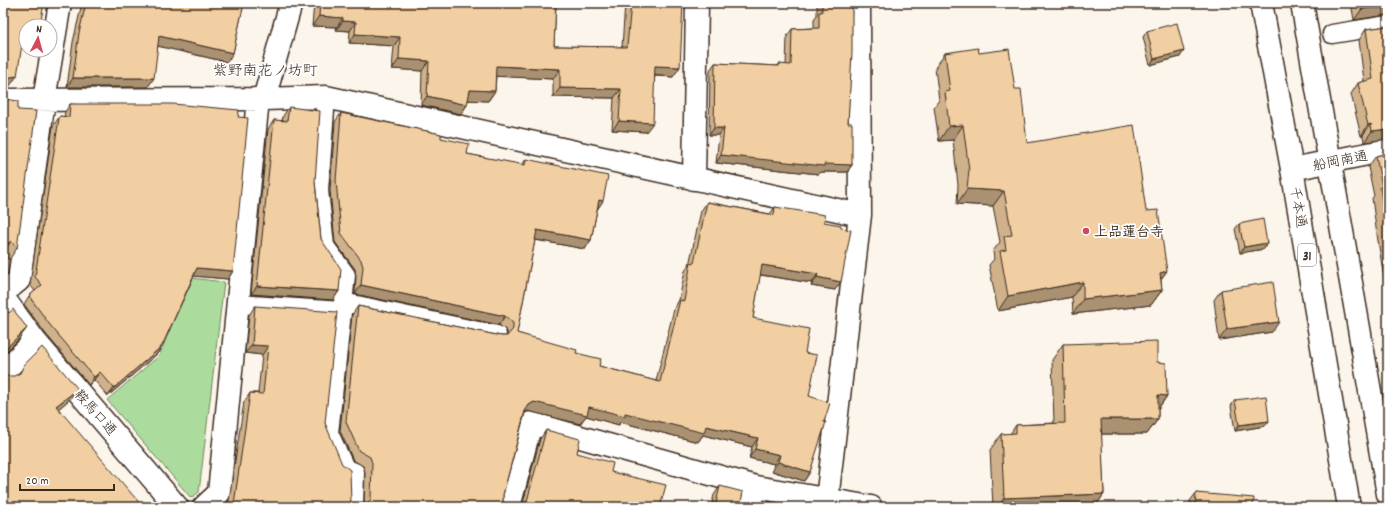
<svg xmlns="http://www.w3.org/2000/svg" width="1391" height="510" viewBox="0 0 1391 510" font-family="Dekko,'Klee One',sans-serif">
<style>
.green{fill:#acdc9d;stroke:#74835e}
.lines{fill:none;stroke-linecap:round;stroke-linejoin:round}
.service-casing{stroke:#3b2a1e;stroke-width:21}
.minor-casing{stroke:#3b2a1e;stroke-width:25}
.primary-casing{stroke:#3b2a1e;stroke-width:25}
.service{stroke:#fff;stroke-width:18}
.minor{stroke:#fff;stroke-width:22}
.primary{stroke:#fff;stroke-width:22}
.wall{fill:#cfb28b;stroke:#3b2a1e}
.shaded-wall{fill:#a99171;stroke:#3b2a1e}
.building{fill:#f1cfa2;stroke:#3b2a1e}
.poi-dot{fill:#d1495b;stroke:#fff;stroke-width:1.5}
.labels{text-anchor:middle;stroke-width:3.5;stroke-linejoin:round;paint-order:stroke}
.shield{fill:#fff;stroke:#766a62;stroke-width:1}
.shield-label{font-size:13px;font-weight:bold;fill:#3b2a1e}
.street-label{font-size:14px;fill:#3b2a1e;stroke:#fff}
.poi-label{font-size:14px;font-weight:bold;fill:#3b2a1e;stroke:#fff;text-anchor:start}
.neighbourhood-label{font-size:15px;fill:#3b2a1e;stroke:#fff}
</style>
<rect width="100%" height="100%" fill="#fcf5ec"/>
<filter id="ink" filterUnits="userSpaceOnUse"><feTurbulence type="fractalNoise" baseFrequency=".025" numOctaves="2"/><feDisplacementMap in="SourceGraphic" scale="8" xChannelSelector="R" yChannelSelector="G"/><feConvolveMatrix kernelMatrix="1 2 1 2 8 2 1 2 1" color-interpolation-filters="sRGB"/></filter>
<g filter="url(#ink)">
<!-- green -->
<path class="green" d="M191,278L224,282L199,492L191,498L107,400L159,356Z"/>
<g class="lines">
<defs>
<path id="service" d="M1332,34L1388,25
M326,97L319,190L325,246L346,275L329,433L345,468L355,472L354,507
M343,302L497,335
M238,304L342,311"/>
<path id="minor" d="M264,99L291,3
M3,100L264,99L326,97L860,215
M1292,169L1388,150
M694,179L697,3
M3,293L19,280L44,100L60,3
M3,297L35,341L177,507
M3,376L5,370L35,341
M827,500L860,215L859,3
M204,507L219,493L258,99
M509,507L531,423L756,487L871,507
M749,507L756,487"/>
<path id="primary" d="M1261,3L1292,169L1349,507
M1302,3L1388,494"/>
</defs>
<!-- service casing -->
<use href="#service" class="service-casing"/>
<!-- minor casing -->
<use href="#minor" class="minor-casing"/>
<!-- primary casing -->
<use href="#primary" class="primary-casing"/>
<!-- service -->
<use href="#service" class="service"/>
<!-- minor -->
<use href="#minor" class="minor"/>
<!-- primary -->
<use href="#primary" class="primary"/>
</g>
<!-- wall -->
<path class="wall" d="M82,3H244L233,53L227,62L158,46L148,87H67L73,42Z
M314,3H556L554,46L622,47L625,3H683L673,77L655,76L646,132L612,130L614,98L553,97V79L496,76L495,91L488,101L468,100L467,105L461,114L421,105L422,71L392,69L394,46L349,43L350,31L336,30L337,27L312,26Z
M817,3H852L848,123L852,165L847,172H821L819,174L716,163L719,135H709L710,70L715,63L778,66L779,64L786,65L787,36L792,29L814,28V19L817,15Z
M1351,3H1388L1387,15L1354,20Z
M1388,26V139L1364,142L1363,135L1361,136L1351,94L1358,83L1364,81L1359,40L1366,29Z
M1147,31L1180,57L1150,65L1143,37Z
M945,53H979L1015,89L1027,143L1146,211L1161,280L1162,290L1151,305L1073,314L1072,297L998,311L989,265L994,259L993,251L1000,242L993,206L957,204L958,185L953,140L939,141L934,107L939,100L935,68Z
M3,97L17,248L9,260L3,253Z
M70,104L238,117L233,271L228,279L194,276L162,346L157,354L108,396L94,380L89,385L45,333L24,304L29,296L35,291L30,285L53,126L60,116L64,117L65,112Z
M289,107L315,182L321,239L339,291L333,300L251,294L268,129L274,120L282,121L283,116Z
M341,113L441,138L467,154L522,165L526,159L597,210L591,240L585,249L535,240L517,333L576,353L599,366L656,381L674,309L679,300L685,271L689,265L701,211L707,202L770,214L775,207L824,222L835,290L811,286L812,283L760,275L753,318L805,353L809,396L824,422L810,472L804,481L772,471L774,464L749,458L752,447L703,435L698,442L620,422L619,425L586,416L580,424L528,411L525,413L503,495V502L507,507H364L365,472L363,466L353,460L340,431L352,315L358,306L501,336H507V331L499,325L355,294L356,276L355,269L335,242L330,190L335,122Z
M1388,153V303L1376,228L1372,198L1374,196L1368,167L1376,156Z
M1239,224L1267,243L1264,249L1240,253L1235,229Z
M1221,290L1272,332L1219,340L1214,300Z
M255,306L325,423L351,503L355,507H228L244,402L250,393H258L262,355L245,353L249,315Z
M1063,344L1157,362L1167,396L1158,409V419L1147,434H1101L1104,494L1095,507H993L990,450L1001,434H1010L1016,425L1054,423L1052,360Z
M1235,400L1269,421L1265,426L1235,431L1231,406Z
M546,430L577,453L611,472L660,507H522L540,439Z
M720,486L740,507H711L714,495Z
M1196,493L1253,507H1190V501Z"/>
<!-- shaded-wall -->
<path class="shaded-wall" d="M256,3H265L264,5Z
M1388,5V15H1387L1354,20L1362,9Z
M319,16L343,18L337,27L312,26Z
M343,21L356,22L350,31L336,30Z
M24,32H26V46L16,44Z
M355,34L400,37L394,46L349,43Z
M159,36L233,53L227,62L153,45Z
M1184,51L1180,57L1150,65L1154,59Z
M399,59L429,61L422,71L392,69Z
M496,66L560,69L553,79L490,76Z
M655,66L680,67L673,77L649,75Z
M17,76L9,87L3,88V79L5,78Z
M73,78H154L148,87H67Z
M560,88L621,89L614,98L553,97Z
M470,90L495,91L488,101L464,100Z
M427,96L467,105L461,114L421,105Z
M619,121L653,123L646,132L612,130Z
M1371,124L1363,135L1361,136L1368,125Z
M963,125L953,140L939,141L949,126Z
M714,128H724L719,135H709Z
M1388,129V139L1364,142L1372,131Z
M721,155L852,165L847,172H821L819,174L716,163Z
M967,189L1004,191L993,206L957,204Z
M599,200L603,201L597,210Z
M537,230L591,240L585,249L531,239Z
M11,241L3,253V247Z
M1267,243L1264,249L1240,253L1244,247Z
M762,265L818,274L812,283L756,274Z
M197,268L233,271L228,279L192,276Z
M1167,271L1156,286L1160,273Z
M817,277L841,282L835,290L811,286Z
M1083,282L1072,297L998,311L1008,296Z
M361,285L505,316L499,325L355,294Z
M257,286L339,291L333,300L251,294Z
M1162,290L1151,305L1073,314L1083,299Z
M1279,322L1272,332L1219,340L1227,329Z
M27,328L18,340L3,355V351L4,350Z
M252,345L268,346L262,355L245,353Z
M162,346L157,354L108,396L114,388Z
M100,372L94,380L89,385L94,377Z
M78,389L69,400L48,418L56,406Z
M1158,395L1167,396L1156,411Z
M534,402L589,407L706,426L758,438L752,447L703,435L698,442L620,422L619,425L586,416L580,424L528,411L522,414L529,405Z
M1101,419H1158L1147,434H1090Z
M1269,421L1265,426L1235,431L1239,425Z
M755,449L780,455L774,464L749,458Z
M778,462L810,472L804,481L772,471Z
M1104,494L1095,507H998L1004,498Z"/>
<!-- building -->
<path class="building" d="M3,3H44L40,26H26V32H24L17,76L5,78L3,79Z
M86,3H244L233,53L159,36L154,78H73L79,33Z
M320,3H556L554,46L627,47L631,3H683L680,67L655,66L653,123L619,121L621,89L560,88V69L496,66L495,91L470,90L467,105L427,96L429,61L399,59L400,37L355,34L356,22L343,21V18L319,16Z
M822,3H852V53L848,123H852V165L824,164V166L721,155L724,128H714L715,63L779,66V64L791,65L792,29L819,28V12H822Z
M1361,3H1388V5L1362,9Z
M1177,23L1184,51L1154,59L1147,31Z
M1388,26V129L1372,131L1371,124L1368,125L1358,83L1373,79L1366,29Z
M978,48L979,53L1009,49L1015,89H1021L1027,143L1134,125L1146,211L1158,210L1167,271L1160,273L1162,290L1083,299V282L1008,296L1000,251L1006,250L1004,236L1012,235L1004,191L967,189L969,170L963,125L949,126L945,92L950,91L945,53Z
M3,97L5,99L18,101V110L36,111L17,248L11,241L3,247Z
M70,104H173L239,110L238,117L248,118L233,271L197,268L162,346L114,388L100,372L94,377L50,325L29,296L42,285L35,277L59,118L60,116L69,117Z
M289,107L320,111L315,182L321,239L341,269L339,291L257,286L274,120L287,121Z
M341,113L441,134V138L469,144L467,154L525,165L526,159L608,176L603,201L599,200L591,240L537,230L517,333L577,350L576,353L601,359L599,366L660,382L680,300L684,301L691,262L694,263L707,202L774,215L775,207L825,215L824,222L841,225V228L851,230L841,282L817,277L818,274L762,265L753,318L809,329L805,353L817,355L809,396L830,403L824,422H826L810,472L778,462L780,455L755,449L758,438L706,426L704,433L625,413V416L589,407L587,415L534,402L529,405L525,411L503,495V502L507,507H366L371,499L372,463L370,457L359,451L346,422L358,306L501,336H507L513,329V323L505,316L361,285L363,267L361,260L341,233L336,181Z
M1388,153V244L1380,187H1382L1376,156Z
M1263,219L1267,243L1244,247L1239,224Z
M1273,282L1279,322L1227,329L1221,290Z
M3,306L9,313L13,309L27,328L4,350L3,352Z
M255,306L337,312L325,423L342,464L350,470L351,503L355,507H230L234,504L250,393L263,394L268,346L252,345Z
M1157,341V362L1166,363L1167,396L1158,395V419H1101L1104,494L1004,498L1001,434L1016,433V425L1065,423L1063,344Z
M42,347L78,389L56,406L143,507H3V373L7,376H14L20,373L24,365Z
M1266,396L1269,421L1239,425L1235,400Z
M546,430L580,439L577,453L613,463L611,472L666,485L660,507H524L527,501Z
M720,486L743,492L740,507H715Z
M1196,493L1254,498L1253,507H1195Z"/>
</g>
<!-- markers -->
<circle class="poi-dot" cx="1086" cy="231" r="4"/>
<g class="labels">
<!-- shield labels -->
<rect class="shield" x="1298" y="244" width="18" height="22" rx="3"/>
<g class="shield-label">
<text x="1307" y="260">31</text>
</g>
<!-- street labels -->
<g class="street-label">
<text transform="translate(1340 160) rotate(-11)" y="5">船岡南通</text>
<text transform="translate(1299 207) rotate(80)" y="5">千本通</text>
<text transform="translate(96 412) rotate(49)" y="5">鞍馬口通</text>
</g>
<!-- poi labels -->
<g class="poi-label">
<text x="1094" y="236">上品蓮台寺</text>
</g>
<!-- neighbourhood labels -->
<g class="neighbourhood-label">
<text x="265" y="75">紫野南花ノ坊町</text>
</g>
</g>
<!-- margin -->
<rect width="1391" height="510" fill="none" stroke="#fff" stroke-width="16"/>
<rect x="8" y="8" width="1375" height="494" fill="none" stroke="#3b2a1e" stroke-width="1.5" filter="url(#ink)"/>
<!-- north arrow -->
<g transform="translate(38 38) rotate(6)"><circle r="19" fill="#ffffff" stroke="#b1aaa5"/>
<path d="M0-3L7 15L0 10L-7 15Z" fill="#d1495b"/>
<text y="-6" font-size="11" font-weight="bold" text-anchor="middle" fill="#3b2a1e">N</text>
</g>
<!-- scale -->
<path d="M20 484v6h94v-6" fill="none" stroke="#3b2a1e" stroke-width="2"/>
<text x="26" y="484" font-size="12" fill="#3b2a1e" stroke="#ffffff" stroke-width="3" paint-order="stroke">20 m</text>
</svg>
